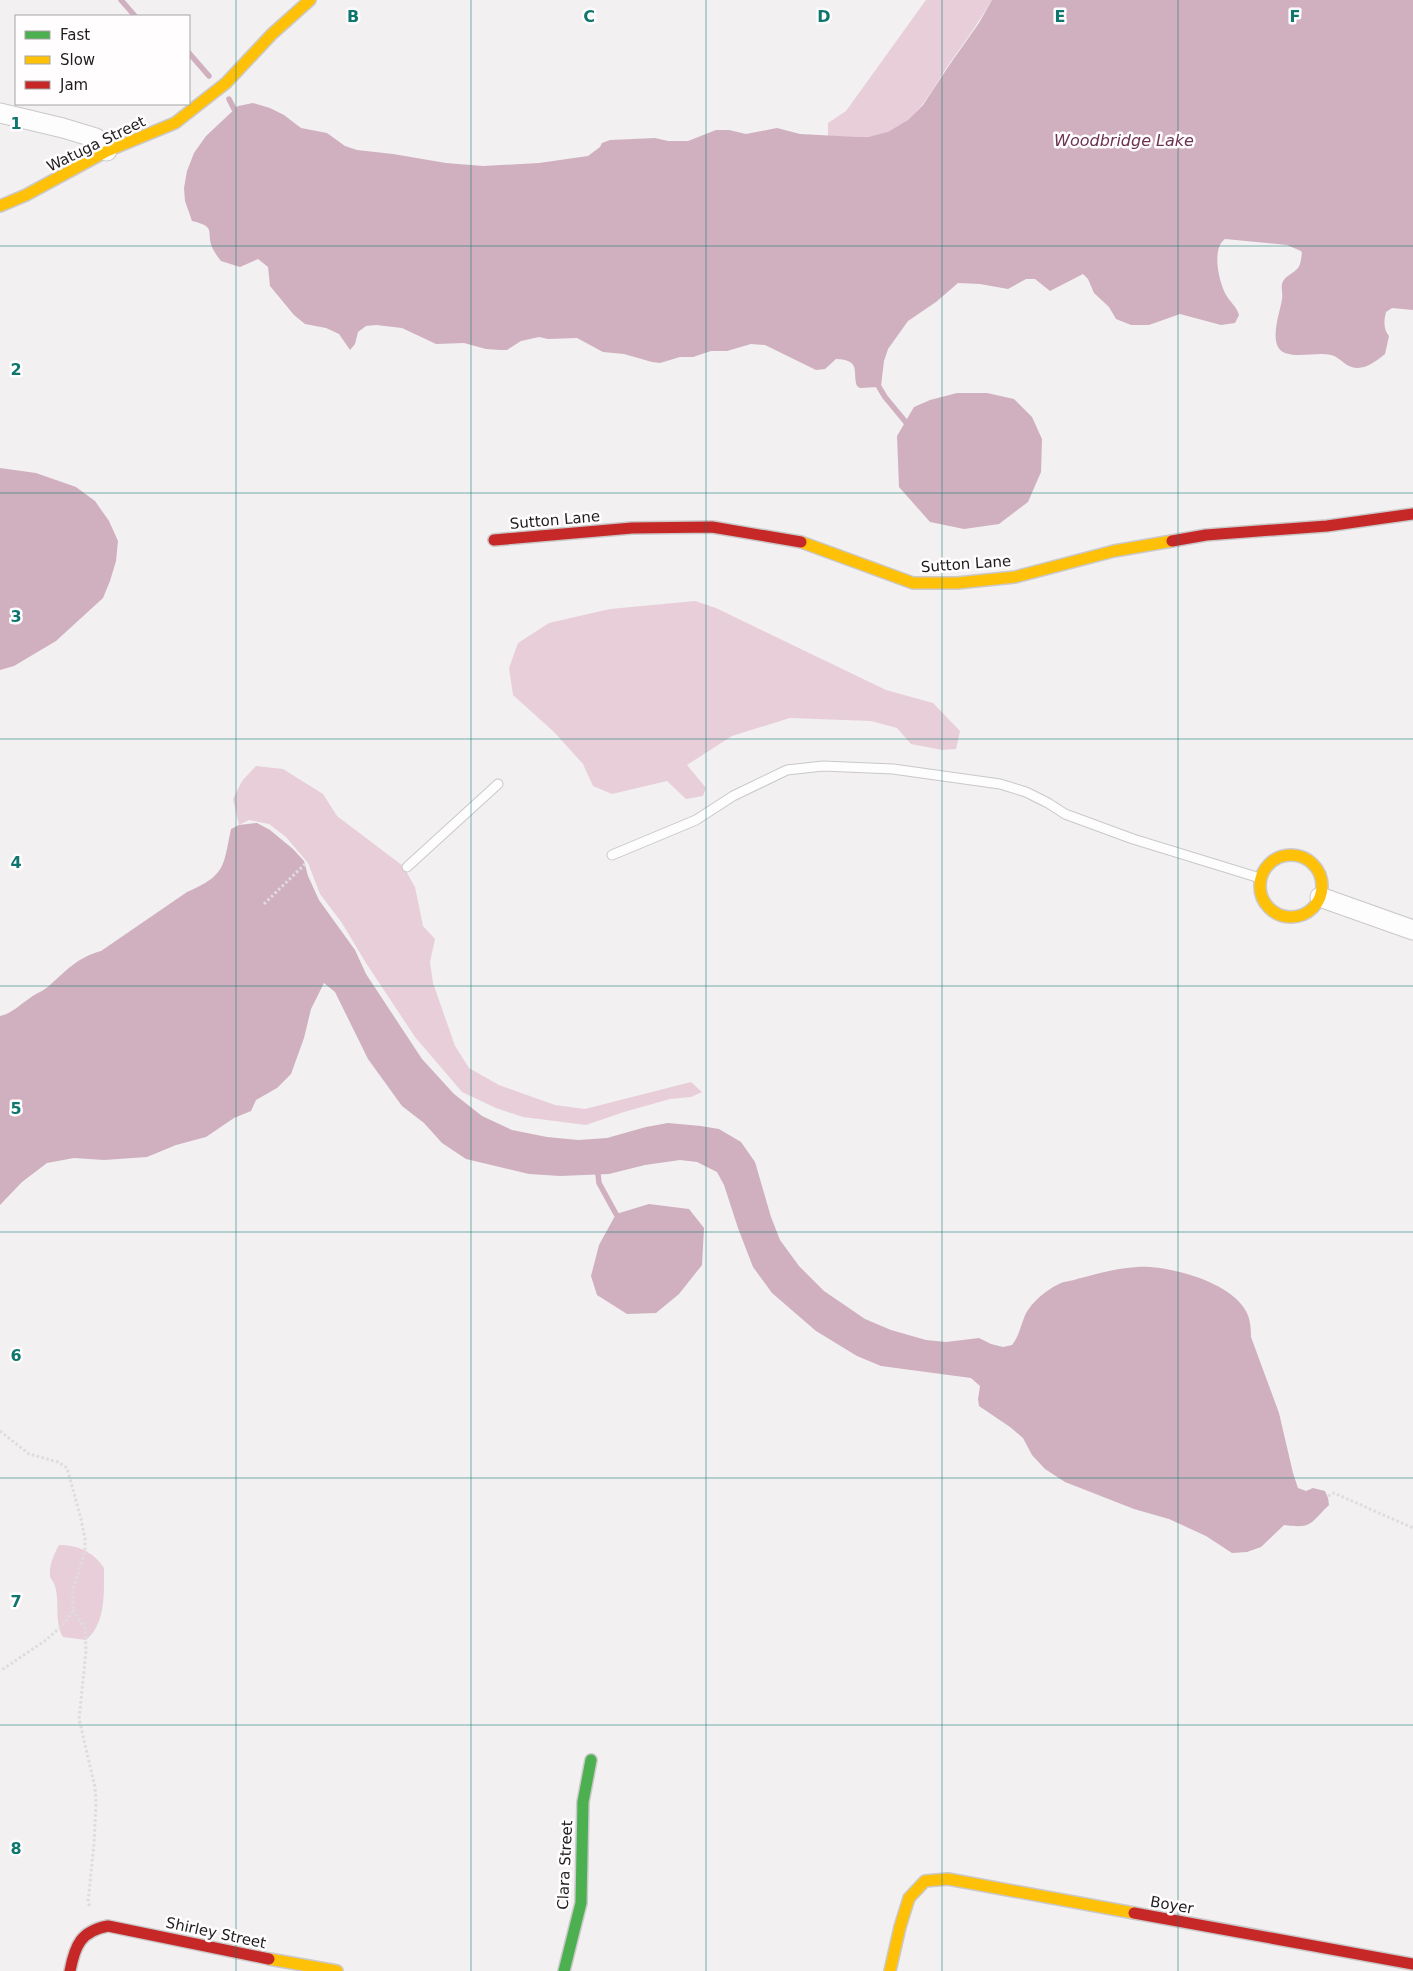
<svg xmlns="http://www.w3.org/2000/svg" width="1413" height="1971" viewBox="0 0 1413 1971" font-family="'DejaVu Sans',sans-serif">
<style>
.green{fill:#e8ced9}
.water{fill:#d0b0be}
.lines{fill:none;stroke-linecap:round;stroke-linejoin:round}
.stream{stroke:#d0b0be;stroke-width:5.5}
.lane-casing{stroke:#cac8c9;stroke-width:11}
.street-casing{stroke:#cac8c9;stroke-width:21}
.fast-casing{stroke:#cac8c9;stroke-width:14}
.slow-casing{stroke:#cac8c9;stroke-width:14}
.jam-casing{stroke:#cac8c9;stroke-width:14}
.path{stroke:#dedcdd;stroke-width:3;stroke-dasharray:2.5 2.5;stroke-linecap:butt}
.lane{stroke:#fdfdfd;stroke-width:9}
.street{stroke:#fdfdfd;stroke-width:19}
.fast{stroke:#4caf50;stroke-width:11}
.slow{stroke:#ffc107;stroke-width:11}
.jam{stroke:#c62828;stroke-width:11}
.grid{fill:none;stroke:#0f766e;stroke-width:1;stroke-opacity:0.55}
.labels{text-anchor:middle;stroke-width:5;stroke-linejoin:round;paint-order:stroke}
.street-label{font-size:15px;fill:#1f1e1e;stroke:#fffdfe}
.water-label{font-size:16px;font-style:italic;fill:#6c3350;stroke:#fffdfe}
.grid-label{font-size:16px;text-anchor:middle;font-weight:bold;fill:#0f766e;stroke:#fffdfe;stroke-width:5;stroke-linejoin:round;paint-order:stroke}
</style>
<rect width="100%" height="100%" fill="#f2f0f1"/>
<!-- green -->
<path class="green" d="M926,0H992C979,22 964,43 949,64C932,89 919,119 889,132C870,140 849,136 828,137V123L846,111Z
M695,601L716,608L886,690L933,703L960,731L956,749L942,750L911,744L897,728L871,721L790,718L732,736L687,765L706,788L703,796L686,799L667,781L612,794L593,786L583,764L554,732L513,695L509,668L518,643L549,623L610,609Z
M256,766L283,769L323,794L337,816L403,866L415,887L423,926L435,939L430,962L433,983L455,1046L469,1068L499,1085L555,1105L585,1109L691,1082L702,1092L691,1097L670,1099L624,1112L586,1125L523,1117L496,1108L462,1092L415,1037L366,963L342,923L320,894L308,863L286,837L269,824L249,820L239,825L233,799L242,781Z
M59,1545C78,1545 94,1552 104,1568C104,1592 106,1624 86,1640L63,1637C54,1622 60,1603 55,1586C54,1582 51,1580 50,1576C49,1565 54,1554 59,1545Z"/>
<!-- water -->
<path class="water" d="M992,0H1413V310L1392,308L1386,312C1384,320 1383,329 1389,336L1385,354C1374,363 1361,373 1347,365C1341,361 1338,357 1331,355C1316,352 1300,358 1285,353C1267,346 1280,313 1282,299C1283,294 1281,289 1282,284C1284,276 1293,274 1298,268C1301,264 1301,258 1302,253L1301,251L1287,245L1225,239C1211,249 1219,282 1226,295C1230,302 1237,307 1239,315L1235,323L1221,325L1180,314L1149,325H1131L1116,319L1109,307L1094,293L1088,279L1083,274L1050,291L1035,279H1026L1008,289L980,284L958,283L936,302L908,321L888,349L884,361L881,386L879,387L860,388L857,386C852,372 862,360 836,359L825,369L816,370L765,345L751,344L727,351H711L693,357H680L660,363L652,362L624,354L603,352L577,338L548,339L539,337L521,341L507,350H500L486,349L464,343L436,344L402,328L376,325L366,326L358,332L355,344L350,350L339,334L326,328L305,324L294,315L270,286L268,267L258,259L240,267L221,261C218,257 214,252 212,247C206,231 217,227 192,221L185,201L184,188L187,171L194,153L206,136L238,106L253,103L270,108L284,115L301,128L327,133L345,146L357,150L393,154L446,163L483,166L539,163L588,156L600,147L602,143L610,140L655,138L668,141H688L716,130H729L746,134L777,128L800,134L857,137H868L888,132L908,120L923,105L948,67L979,23Z
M957,393H987L1014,399L1032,417L1042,439L1041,472L1028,502L999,524L964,529L930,522L899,487L897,436L914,407L930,400Z
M0,468L36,473L76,487L95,501L109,521L118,541L116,561L110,581L103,598L56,641L14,666L0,670Z
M257,823L270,830L293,849L304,861L308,876L319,900L355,950L366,974L422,1059L454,1094L482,1116L512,1130L547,1137L578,1140L607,1138L646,1127L668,1123L701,1126L719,1129L741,1142L755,1162L771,1217L780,1240L799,1266L824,1291L865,1319L891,1330L926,1340L946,1342L979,1338L991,1344L1003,1347L1012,1345C1019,1336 1020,1328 1024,1318C1029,1304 1046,1290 1059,1284C1064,1281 1072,1281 1077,1279C1096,1274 1117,1268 1137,1267C1167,1265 1227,1281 1244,1308C1250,1316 1251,1327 1251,1337L1279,1413L1293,1473L1298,1488L1306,1491L1313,1488L1325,1491L1328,1498L1329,1505C1310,1523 1313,1529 1284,1525L1261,1547L1247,1552L1232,1553L1206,1536L1169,1519L1134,1509L1065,1482L1045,1469L1032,1455L1023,1438L1010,1427L979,1406L978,1399L980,1386L971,1378L881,1366L857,1356L816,1331L772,1293L753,1267L738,1228L724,1185L717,1172L697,1162L680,1160L645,1165L609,1174L560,1176L529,1174L466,1159L442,1143L424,1123L402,1106L368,1059L335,992L324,983L311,1009L304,1038L291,1074L277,1088L256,1100L251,1111L234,1118L206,1137L176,1145L147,1157L104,1160L74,1158L47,1163L22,1182L0,1205V1016C13,1013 19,1005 30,998C36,993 44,991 50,985C68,969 77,958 101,951L187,892C226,875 223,867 231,829L239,825Z
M649,1204L689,1209L704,1228L702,1265L679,1294L656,1313L627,1314L597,1295L591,1276L599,1245L616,1214Z"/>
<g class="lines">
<!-- stream -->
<path class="stream" d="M121,0L135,16
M189,53L209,76
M229,99L234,109
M879,387L885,397L909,426
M598,1174L599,1183L616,1214"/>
<defs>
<path id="lane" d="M612,855L696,820L733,796L787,770L823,766L893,769L1000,784L1026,792L1048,803L1065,814L1133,839L1260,878
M407,867L498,784"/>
<path id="street" d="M0,113L63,128L96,138L107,151
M1320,897L1413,930"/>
<path id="fast" d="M564,1971L581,1903L583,1802L591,1760"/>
<path id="slow" d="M0,206L26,195L107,151L175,123L226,83L272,34L310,0
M801,542L913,583H957L1015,577L1114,551L1172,541
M1260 886a31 31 0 1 1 62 0a31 31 0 1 1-62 0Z
M269,1959L337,1971
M890,1971L900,1927L909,1898L925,1881L948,1879L1134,1913"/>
<path id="jam" d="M494,540L632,528L712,527L801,542
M1172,541L1206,535L1327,526L1413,514
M1134,1913L1413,1964
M70,1971C75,1945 81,1931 108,1926L269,1959"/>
</defs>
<!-- lane casing -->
<use href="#lane" class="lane-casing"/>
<!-- street casing -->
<use href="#street" class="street-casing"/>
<!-- fast casing -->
<use href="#fast" class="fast-casing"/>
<!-- slow casing -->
<use href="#slow" class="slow-casing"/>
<!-- jam casing -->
<use href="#jam" class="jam-casing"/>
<!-- path -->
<path class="path" d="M264,904L305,864
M0,1431L29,1454L58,1462L67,1468L80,1515L85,1538V1551L73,1589V1610L65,1623L46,1640L0,1671
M1328,1496L1334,1493L1413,1528
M73,1610L85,1628L86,1651L79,1719L95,1787L96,1803L94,1844L88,1902L90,1907"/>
<!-- lane -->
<use href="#lane" class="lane"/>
<!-- street -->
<use href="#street" class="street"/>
<!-- fast -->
<use href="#fast" class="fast"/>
<!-- slow -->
<use href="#slow" class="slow"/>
<!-- jam -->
<use href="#jam" class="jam"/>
</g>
<!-- grid -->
<path class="grid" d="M236,0V1971M471,0V1971M706,0V1971M942,0V1971M1178,0V1971M0,246H1413M0,493H1413M0,739H1413M0,986H1413M0,1232H1413M0,1478H1413M0,1725H1413"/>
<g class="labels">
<!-- street labels -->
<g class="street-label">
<text transform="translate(96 144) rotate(-26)" y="5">Watuga Street</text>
<text transform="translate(555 520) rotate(-5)" y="5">Sutton Lane</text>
<text transform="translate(966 564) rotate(-4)" y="5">Sutton Lane</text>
<text transform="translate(565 1865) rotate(-87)" y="5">Clara Street</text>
<text transform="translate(1172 1905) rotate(10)" y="5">Boyer</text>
<text transform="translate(216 1933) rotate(12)" y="5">Shirley Street</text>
</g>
<!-- water labels -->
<g class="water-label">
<text x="1124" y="146">Woodbridge Lake</text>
</g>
</g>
<g class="grid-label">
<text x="353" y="22">B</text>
<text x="589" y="22">C</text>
<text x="824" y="22">D</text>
<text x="1060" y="22">E</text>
<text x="1295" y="22">F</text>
<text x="16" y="129">1</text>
<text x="16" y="375">2</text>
<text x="16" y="622">3</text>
<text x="16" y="868">4</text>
<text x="16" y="1114">5</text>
<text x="16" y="1361">6</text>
<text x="16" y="1607">7</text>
<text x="16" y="1854">8</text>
</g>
<!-- legend -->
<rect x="15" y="15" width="175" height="90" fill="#fffdfe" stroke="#a5a4a4"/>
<rect x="25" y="31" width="25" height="8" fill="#4caf50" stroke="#a5a4a4"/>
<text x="60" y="40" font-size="15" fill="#1f1e1e">Fast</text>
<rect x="25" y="56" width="25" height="8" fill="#ffc107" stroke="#a5a4a4"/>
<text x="60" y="65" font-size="15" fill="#1f1e1e">Slow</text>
<rect x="25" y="81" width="25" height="8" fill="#c62828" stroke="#a5a4a4"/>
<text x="60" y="90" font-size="15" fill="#1f1e1e">Jam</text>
</svg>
